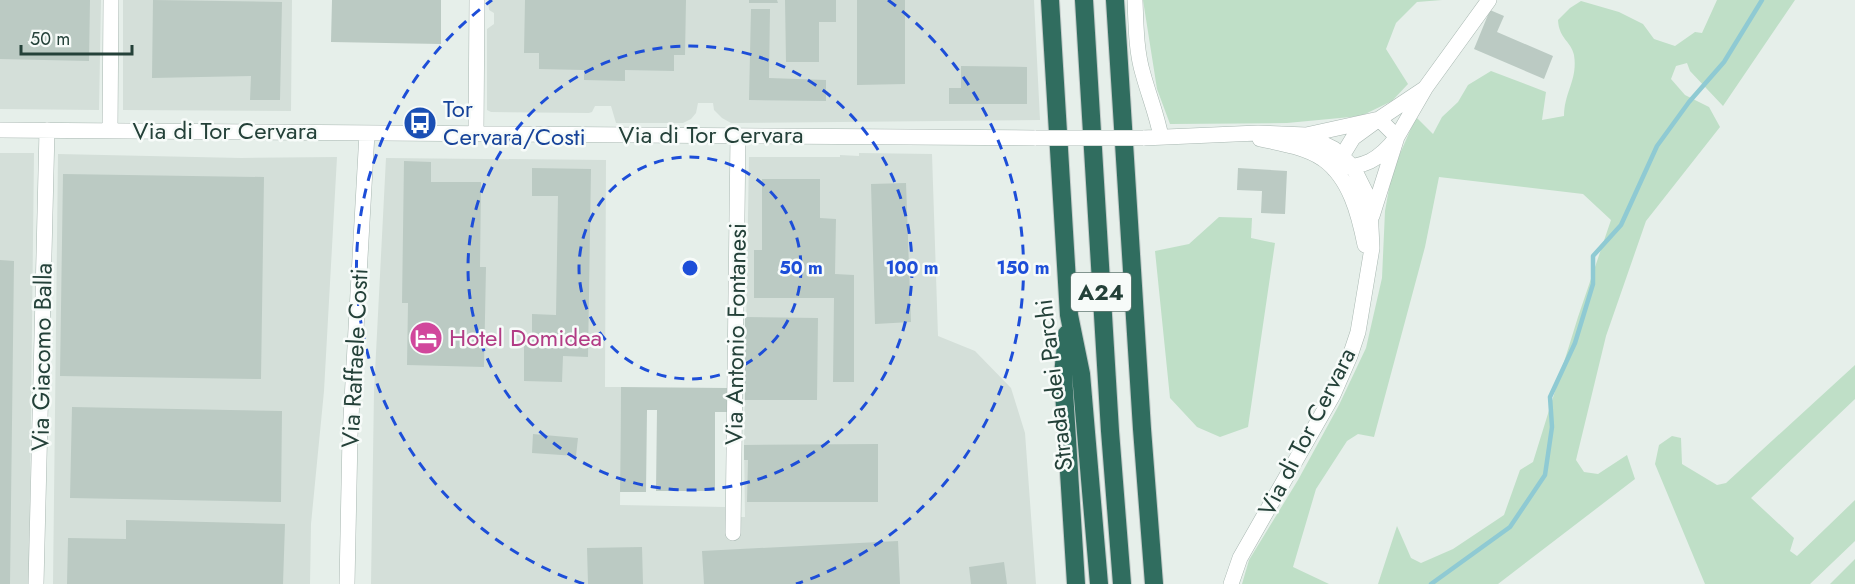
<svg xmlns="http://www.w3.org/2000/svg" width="1855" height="584" viewBox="0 0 1855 584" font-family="Jost,sans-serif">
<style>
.built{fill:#d4dfd9}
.green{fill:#bfdfc7}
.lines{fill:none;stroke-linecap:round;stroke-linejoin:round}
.stream{stroke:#8fcad3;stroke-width:4.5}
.building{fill:#bbcac3}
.minor-casing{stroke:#a8b7b1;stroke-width:16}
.highway-casing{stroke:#c2cac8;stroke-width:20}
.minor{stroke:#fff;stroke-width:15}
.highway{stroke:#306d5f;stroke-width:18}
.minor-bridge-casing{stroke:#a8b7b1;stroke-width:16;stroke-linecap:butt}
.minor-bridge{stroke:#fff;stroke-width:15}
.ring{fill:none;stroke:#1d4ed8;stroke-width:3;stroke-dasharray:10 8}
.labels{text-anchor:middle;stroke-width:5;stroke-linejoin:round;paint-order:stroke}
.shield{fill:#f7fbf9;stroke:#637973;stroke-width:1.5}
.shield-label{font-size:22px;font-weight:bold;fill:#244139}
.transit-label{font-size:24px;fill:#164399;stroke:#f7fbf9;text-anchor:start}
.street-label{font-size:24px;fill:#244139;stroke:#f7fbf9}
.hotel-label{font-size:24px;fill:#b23c85;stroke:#f7fbf9;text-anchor:start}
.centre{fill:#1d4ed8;stroke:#f7fbf9;stroke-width:3}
.ring-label{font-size:18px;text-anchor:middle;font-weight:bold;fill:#1d4ed8;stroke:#f7fbf9;stroke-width:5;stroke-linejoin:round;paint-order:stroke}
</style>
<rect width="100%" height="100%" fill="#e6efea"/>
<!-- built -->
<path class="built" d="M0,0H101L99,110L0,109Z
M123,0H292L291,111L123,110Z
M488,0H1034L1040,120L731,123L722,118L714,110L713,103H698L696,113L691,119L683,123H616L611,106H595L592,112L589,113L491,112L487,110V29L494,24V13L489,10Z
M0,153H34L29,584H0Z
M859,153L932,154L938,336L975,351L1011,388L1025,433L1036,584H371L374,392L386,158L606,160L605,387H621L620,505L725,507L726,517H745L744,445L749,157H840V155L859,156Z
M58,154L241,158L337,157L324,391L311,524L310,584H53Z"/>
<!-- green -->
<path class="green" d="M1143,0H1442L1417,2L1396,23L1386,49L1408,84L1392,101L1361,116L1287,123L1170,124L1157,89Z
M1717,0H1795L1723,106L1690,71L1687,63L1676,66L1671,79L1685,95L1709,107L1720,127L1646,221L1606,336L1576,460L1584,472L1598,474L1627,455L1635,479L1498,584H1378L1397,526L1411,558L1421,563L1453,549L1504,515L1520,470L1533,462L1578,317L1611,220L1583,194L1439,177L1425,247L1374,437L1358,434L1347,441L1316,489L1293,567L1329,584H1242L1249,560L1298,480L1339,405L1366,348L1382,278L1385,211L1392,172L1416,117L1433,134L1442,117L1458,102L1468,85L1491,71L1546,92L1542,120L1564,116C1564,92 1578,80 1574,55C1571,41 1559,39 1558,20L1570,8L1581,1L1619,12L1643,24L1654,39L1675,46L1695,32L1702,33Z
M1219,217L1252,218L1251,238L1275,243L1248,427L1220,437L1197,427L1170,398L1155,251L1189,244Z
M1855,365V399L1751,498L1794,538L1790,551L1797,556L1855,500V541L1810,584H1705L1655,464L1659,445L1672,436L1681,438L1682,464L1717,485L1726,483Z
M1855,559V584H1830Z"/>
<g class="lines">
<!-- stream -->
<path class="stream" d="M1431,584L1510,527L1545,475L1552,427L1550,397L1575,343L1593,284V256L1621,225L1657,146L1689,102L1724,62L1762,0"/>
</g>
<!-- building -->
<path class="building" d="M0,0H90L89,61L0,59Z
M153,0L282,2L280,100H250L251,76L152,78Z
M332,0H441V44L331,42Z
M525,0H686L685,55H674V71L625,70V81L584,80V70L539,69V53H524Z
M749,0H777L778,3H749Z
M785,0H836V22H819V62H786Z
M857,0H905V84L857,85Z
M751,9H770L769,78L826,80V101L749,100Z
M1490,10L1504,16L1497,32L1553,56L1544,79L1474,49Z
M961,66L1027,67V104H949V88H961Z
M404,161L431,162V182H481L480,267H486L484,367L407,365L408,303H402Z
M532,168L591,169L588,357L563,356L562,382L524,381V336H532V314L556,315L558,196H532Z
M1238,168L1287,171L1285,214L1261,213L1262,191L1237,190Z
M63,174L264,177L261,379L60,376Z
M762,179H820V218L836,219L835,274L854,275V382H833L834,298H754V250H762Z
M906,183L911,322L875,324L871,184Z
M0,260L14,261L10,584H0Z
M745,317L818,318L817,400H745Z
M621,387L727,388V412H715V491H656L657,410H647L646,492H620Z
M72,407L282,411L281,502L70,498Z
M533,434L578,438L576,456L532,453Z
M878,444V502H747L748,460H744V445Z
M126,520L285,524L283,584H67L68,538L126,539Z
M898,541L900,584H704L702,551Z
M642,547L643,584H588L587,548Z
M1004,562L1007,584H971L969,567Z"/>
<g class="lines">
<defs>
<path id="minor" d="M1135,0C1136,24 1136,51 1143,74C1149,96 1157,115 1161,137
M1379,119L1397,137C1377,162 1366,166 1334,169L1353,138Z
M0,130L1036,138
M110,131L111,0
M476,133L477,0
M1306,135L1379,119L1424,89
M1143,138L1258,133L1306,135L1334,149L1353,167L1365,191L1370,207L1372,248L1358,332L1350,356L1333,395L1240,558L1231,584
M1260,139C1280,143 1305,147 1323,159C1350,178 1359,215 1365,245
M1372,216L1397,137L1426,87L1489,0
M733,533L738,136
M36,584L47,130
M347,584L350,436L367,133"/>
<path id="highway" d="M1050,0L1069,315L1081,374L1099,584
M1084,0L1110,431L1122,584
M1115,0L1142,429L1154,584
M1067,334L1063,375L1076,584"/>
</defs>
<!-- minor casing -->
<use href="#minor" class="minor-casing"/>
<!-- highway casing -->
<use href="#highway" class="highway-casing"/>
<!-- minor -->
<use href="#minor" class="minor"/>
<!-- highway -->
<use href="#highway" class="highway"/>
<defs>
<path id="minor-bridge" d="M1036,138H1143"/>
</defs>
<!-- minor-bridge casing -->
<use href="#minor-bridge" class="minor-bridge-casing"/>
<!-- minor-bridge -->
<use href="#minor-bridge" class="minor-bridge"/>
</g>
<!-- distance rings -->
<g class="ring">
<circle cx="690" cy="268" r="111"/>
<circle cx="690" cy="268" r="222"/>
<path d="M584 584A333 333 0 0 1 492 0M888 0A333 333 0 0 1 796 584"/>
</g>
<!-- icons -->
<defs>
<symbol id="bus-disc" viewBox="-11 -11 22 22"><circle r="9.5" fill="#1a4fb4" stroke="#f7fbf9"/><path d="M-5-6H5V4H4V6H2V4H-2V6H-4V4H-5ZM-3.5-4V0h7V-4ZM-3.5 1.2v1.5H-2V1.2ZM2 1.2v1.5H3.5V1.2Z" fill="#fff"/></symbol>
<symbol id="hotel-disc" viewBox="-11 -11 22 22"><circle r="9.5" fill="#d1479c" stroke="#f7fbf9"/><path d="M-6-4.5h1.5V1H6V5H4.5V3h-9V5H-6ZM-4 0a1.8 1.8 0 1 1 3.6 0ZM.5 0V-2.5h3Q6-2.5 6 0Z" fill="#fff"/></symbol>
</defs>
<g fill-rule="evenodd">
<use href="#bus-disc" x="401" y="104" width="38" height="38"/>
<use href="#hotel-disc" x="407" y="319" width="38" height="38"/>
</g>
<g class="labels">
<!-- shield labels -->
<rect class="shield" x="1071" y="273" width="60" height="38" rx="4.5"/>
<g class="shield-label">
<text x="1101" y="300">A24</text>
</g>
<!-- transit labels -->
<g class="transit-label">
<text x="443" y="117">Tor<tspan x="443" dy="28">Cervara/Costi</tspan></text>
</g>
<!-- street labels -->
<g class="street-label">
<text x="225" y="139">Via di Tor Cervara</text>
<text x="711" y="143">Via di Tor Cervara</text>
<text transform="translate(736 334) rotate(-89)" y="8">Via Antonio Fontanesi</text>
<text transform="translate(42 357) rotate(-89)" y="8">Via Giacomo Balla</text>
<text transform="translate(355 358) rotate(-87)" y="8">Via Raffaele Costi</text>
<text transform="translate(1054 385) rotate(-97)" y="8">Strada dei Parchi</text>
<text transform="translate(1307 432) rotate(-63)" y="8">Via di Tor Cervara</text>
</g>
<!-- hotel labels -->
<g class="hotel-label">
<text x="449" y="346">Hotel Domidea</text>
</g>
</g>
<circle cx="690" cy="268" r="9" class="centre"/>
<g class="ring-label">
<text x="801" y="274">50 m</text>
<text x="912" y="274">100 m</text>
<text x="1023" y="274">150 m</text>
</g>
<!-- scale -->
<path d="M21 45v9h111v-9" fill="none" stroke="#244139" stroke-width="3"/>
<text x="30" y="45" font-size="18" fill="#244139" stroke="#f7fbf9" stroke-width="4.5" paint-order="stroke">50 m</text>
</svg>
